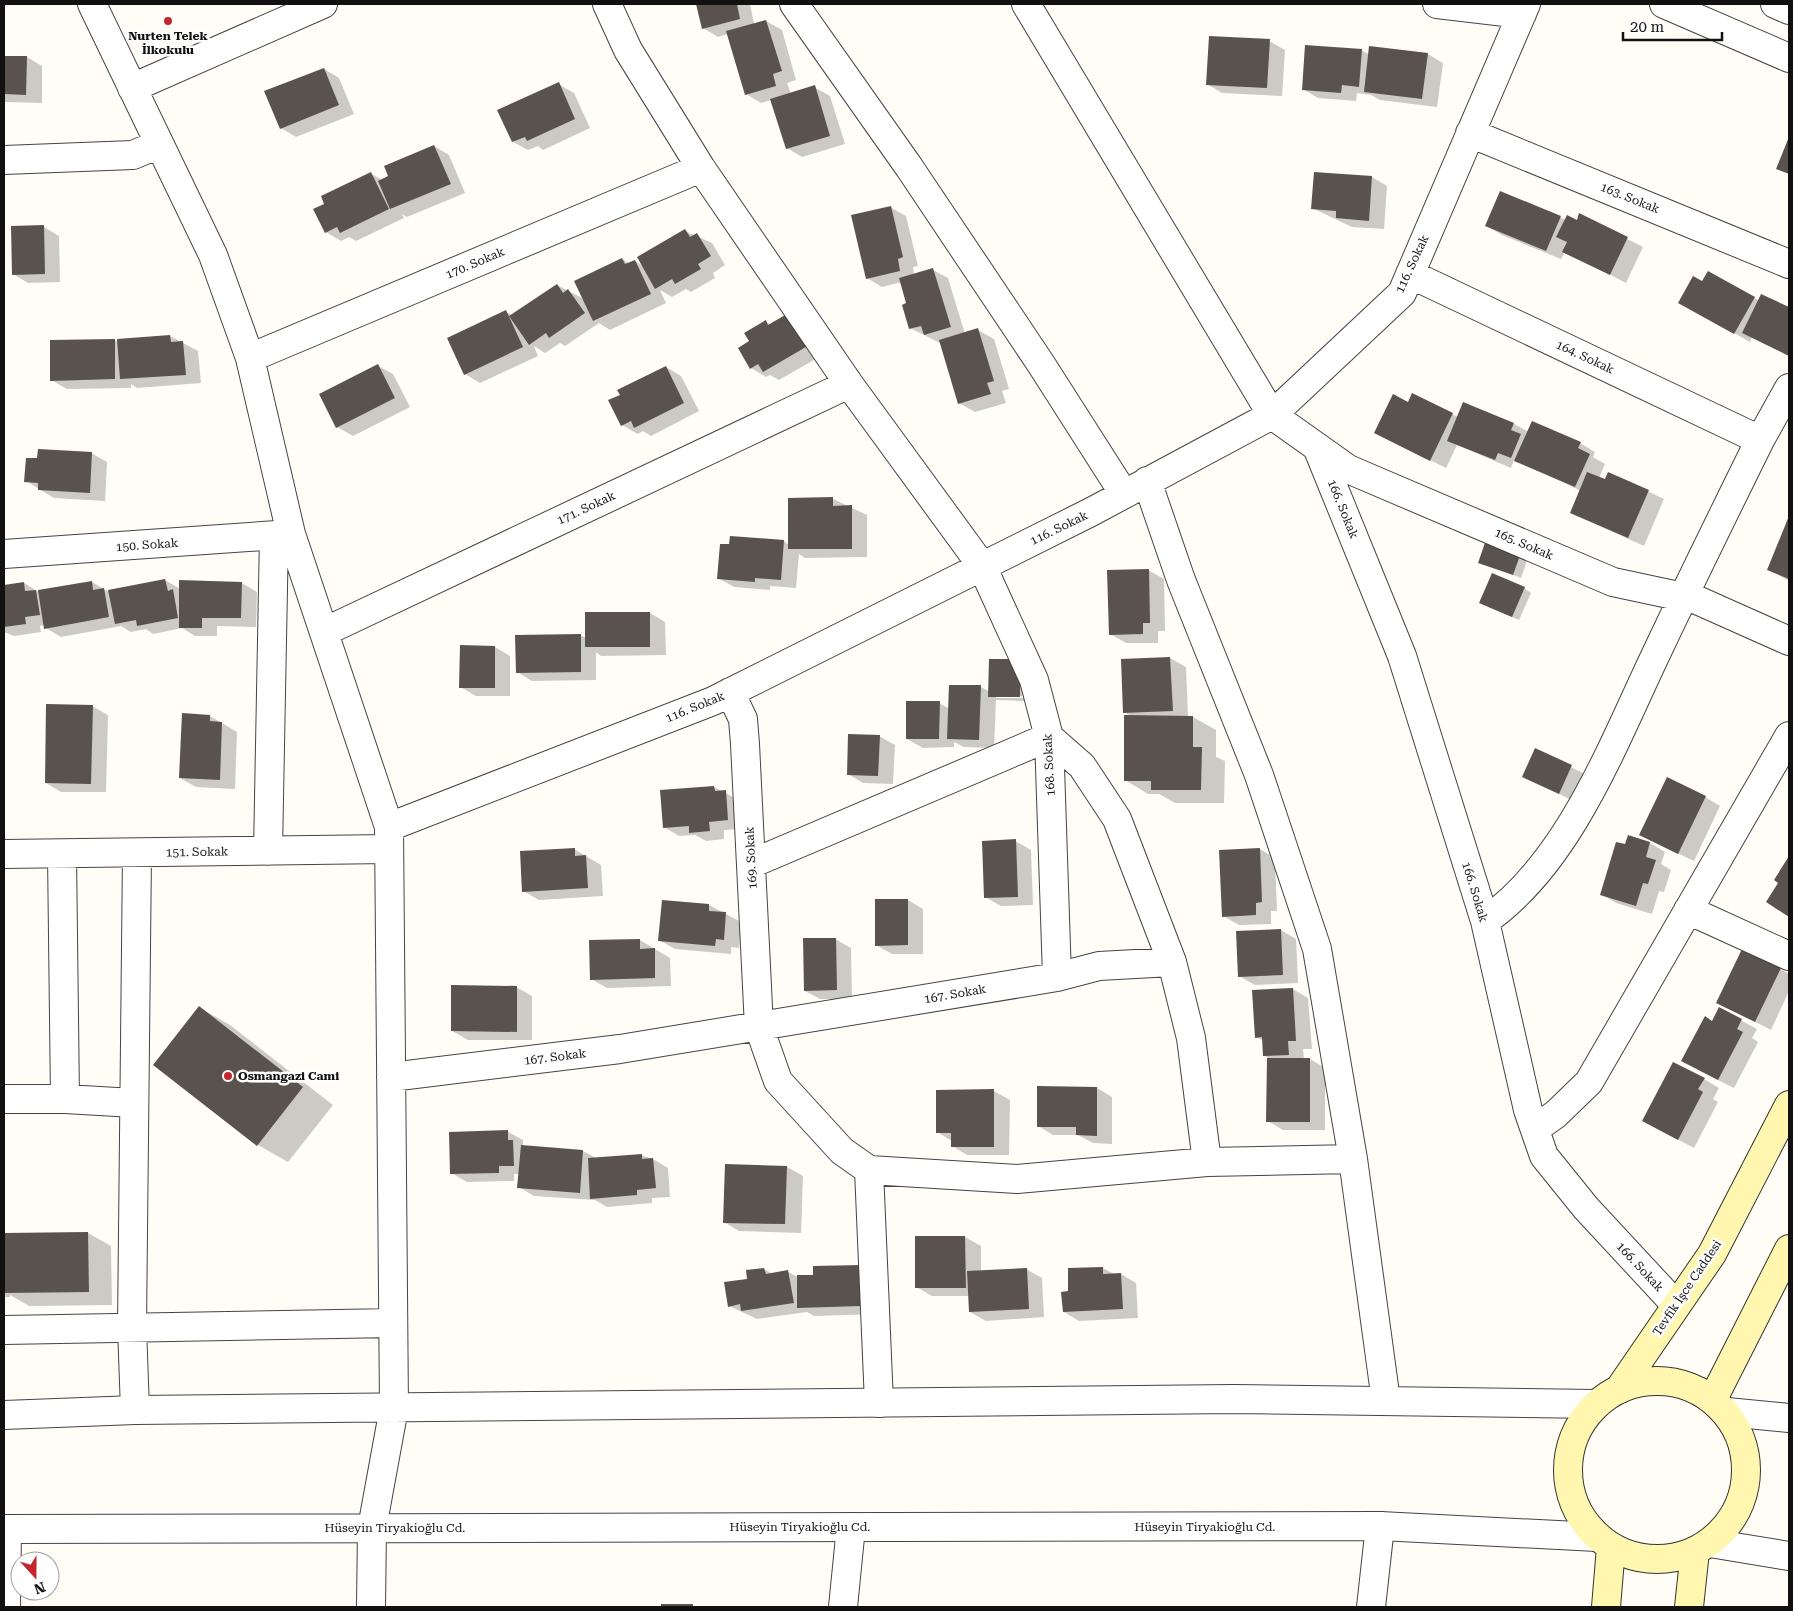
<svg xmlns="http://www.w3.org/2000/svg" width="1793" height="1611" viewBox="0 0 1793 1611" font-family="'Roboto Serif',serif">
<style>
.shadow{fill:#0003;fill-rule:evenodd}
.building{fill:#5a524d}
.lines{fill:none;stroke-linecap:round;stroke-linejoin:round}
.minor-casing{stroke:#444;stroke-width:30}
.tertiary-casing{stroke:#444;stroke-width:30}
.secondary-casing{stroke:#333;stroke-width:30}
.minor{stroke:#fff;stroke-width:28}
.tertiary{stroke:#fff;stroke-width:28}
.secondary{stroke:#fff6b0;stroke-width:28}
.poi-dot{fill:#c4262e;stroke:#fff;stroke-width:2}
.labels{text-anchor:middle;stroke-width:5;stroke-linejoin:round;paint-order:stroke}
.poi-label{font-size:12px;font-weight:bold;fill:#111;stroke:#fff}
.street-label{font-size:12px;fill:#111;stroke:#fff}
</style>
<rect width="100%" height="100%" fill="#fffdf5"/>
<!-- shadow -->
<path class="shadow" d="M697,4H750L754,24L766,21L782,30L796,80L787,83L791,94L814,87L830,96L845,144L802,157L787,148L771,100L761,103L746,94L728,34L718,37L703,28Z
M1269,41L1285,50L1282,96L1222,93L1207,84Z
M1361,50L1370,55L1428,54L1443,63L1437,107L1380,100L1371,95L1357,93L1356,101L1318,98L1303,89Z
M4,57H27L42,66V103L4,102Z
M324,69L339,78L354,114L296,137L281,128Z
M558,84L574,93L590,128L543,150L538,146L528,150L513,142Z
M434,146L449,155L465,193L407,217L402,214L404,218L356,241L349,237L341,241L326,232L371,174L383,180Z
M1372,177L1387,186L1384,229L1352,227L1312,208Z
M890,207L906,216L918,266L913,267L914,275L933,270L948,278L965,334L978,330L994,339L1009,389L1002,391L1006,403L975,412L959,403L940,343L910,328L908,304L902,282L882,287L867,278Z
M1580,215L1643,247L1626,283L1565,251L1561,259L1502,235L1487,226L1560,217L1565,220L1577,221Z
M13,227H44L59,236L60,282L28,283L13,274Z
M685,231L712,243L725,265L713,273L715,278L691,292L686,289L672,297L660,290L666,303L610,330L599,323L565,346L560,343L545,353L534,346L538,356L480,383L465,374L506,312L512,315L557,285L584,299L622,259L630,264L635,261L643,266Z
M1708,273L1760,301L1762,296L1789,309V356L1752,337L1750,342L1679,302L1703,282Z
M766,322L771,325L826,353L779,380L770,375L766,377L751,368V342Z
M170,336L198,351L201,383L137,388L131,384V388L67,389L51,380L115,340L119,343Z
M378,366L393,374L410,407L353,436L337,427Z
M666,367L681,376L699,411L651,436L643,431L638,434L622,425Z
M1413,395L1458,417L1514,424L1529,432L1580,443L1595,452L1593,457L1605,464L1599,478L1605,481L1609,473L1664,499L1644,546L1571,513L1581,491L1522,463L1514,460L1511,468L1457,445L1446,468L1375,433L1409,404Z
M91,453L107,462L105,501L54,498L26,481Z
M833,499L867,515V557L805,558L799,554L796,588L770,586V590L734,587L718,578L784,541L789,545Z
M1789,519V581L1769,570Z
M1530,552L1521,578L1480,562Z
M1148,570L1164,579L1165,631H1158V643H1126L1110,634Z
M165,580L180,589L181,582L242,583L257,592L256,627L217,626V636H195L182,628L153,634L146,629L131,632L121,626L61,637L46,628L45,625L40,626L41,632L14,636L4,632V586L24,583L39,592L92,582L109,592Z
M1524,588L1531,593L1519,620L1488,607Z
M650,613L665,622L666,655L601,656L596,652V680L532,681L517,672L580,635L586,638Z
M495,647L510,656V696H476L460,687Z
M1170,658L1186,667L1188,717H1193L1216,730V757L1225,761L1224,803H1175L1159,794H1148L1125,780L1132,717L1125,712L1123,660Z
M990,660H1020L1027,664V701L996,700L994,748L964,747L954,742V747L923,748L907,739L908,702L939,703L950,709V686L981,687L990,692ZM996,696H1026V698H996Z
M92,706L108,715L106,792H61L46,783Z
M183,714L210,716L237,732L235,789L196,787L180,778Z
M879,736L895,745L893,784L863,783L848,774Z
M1536,750L1587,775L1575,802L1524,776Z
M714,787L741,801L743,829L724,830V839L706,841L695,835L679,836L664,827Z
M1705,797L1720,806L1694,861L1656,843Z
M1015,841L1031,850L1033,905L1001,906L985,897Z
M1650,843L1665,852L1661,864L1671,870L1664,892L1659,891L1652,914L1616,903L1601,894L1626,846Z
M574,849L601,865L603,896L539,900L523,891Z
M1260,849L1275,858L1277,911H1271V924L1239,925L1223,916Z
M1789,858V916L1768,902L1780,882L1776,879Z
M908,900L923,909V954H892L876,945Z
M663,901L709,905L741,922L739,948L731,947V954L675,949L659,940Z
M1281,930L1296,939L1298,983L1255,985L1239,976Z
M835,939L851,948L852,999H820L805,991Z
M640,940L670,958L671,986L607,988L591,979Z
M1780,969L1789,974V991L1771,1030L1717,1002Z
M516,987L532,996V1040H468L452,1031Z
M1293,989L1308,998L1312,1049H1303L1304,1059H1310L1325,1068V1130H1283L1268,1121V1058L1265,1056L1264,1041L1256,1037Z
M200,1008L230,1025L333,1105L288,1162L258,1145Z
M1720,1009L1757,1029L1752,1038L1758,1042L1734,1088L1698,1070Z
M1704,1079L1719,1088L1713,1099L1718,1102L1694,1148L1658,1129Z
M1097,1088L1112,1097V1144L1093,1143L1078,1135H1053L1038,1126Z
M937,1091H994L1010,1100L1009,1155H967L952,1146V1141L937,1132Z
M508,1132L523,1140V1146L583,1151L596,1158L641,1155L653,1159L668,1168L670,1197L652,1198V1203L607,1207L595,1200L534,1196L519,1187L520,1174H514V1181L467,1182L451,1173Z
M726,1166L787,1167L803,1176L801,1233L739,1231L724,1222Z
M88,1233L111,1246L112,1305L29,1306L10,1295V1297H4V1256Z
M916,1237H965L981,1246V1272L1026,1269L1042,1278L1044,1317L986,1321L970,1312L969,1296H932L916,1287Z
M814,1268L877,1314L814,1316L807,1312L757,1319L729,1306L748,1280L764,1269L773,1274L788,1272L798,1277L814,1276Z
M1103,1268L1114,1274H1121L1136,1283L1138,1318L1079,1321L1064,1312L1070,1293Z"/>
<!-- building -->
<path class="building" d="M696,4H737L740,19L702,29Z
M766,20L782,71L773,74L776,86L745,95L726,31Z
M1209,36L1270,39L1267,88L1206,85Z
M1305,45L1362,49L1359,87L1342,85L1341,93L1302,90Z
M1369,46L1428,53L1422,99L1364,92Z
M4,56H27L26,95L4,94Z
M324,68L339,105L280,129L264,91Z
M559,82L575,119L527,141L525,137L512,142L497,110Z
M815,85L830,136L786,149L770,99Z
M1789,137V174L1776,169Z
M434,145L451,184L390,209L378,181L388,176L384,166Z
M371,172L389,209L340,233L337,227L325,233L313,209L324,204L321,196Z
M1314,172L1372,176L1369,221L1336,218V211L1311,209Z
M1500,191L1561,216L1546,251L1485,226Z
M891,206L903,257L898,259L900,271L866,279L851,215Z
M1579,213L1628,237L1610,275L1562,252L1567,242L1556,237L1567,215L1577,220Z
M44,225L45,274L12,275L11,226Z
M685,229L690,237L697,233L711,256L698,264L701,269L675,284L672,279L655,289L637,257Z
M622,258L625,264L635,260L651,294L593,321L574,281Z
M933,268L951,327L924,335L921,326L909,329L902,305L906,303L899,278Z
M1708,271L1755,297L1734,334L1678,303L1693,276L1702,281Z
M557,284L563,293L568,289L585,313L549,338L546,333L529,345L509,316Z
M1761,294L1789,307V356L1742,333Z
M506,310L523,347L464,375L447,338Z
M792,311L811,344L763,372L758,364L750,369L738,348L749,341L744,333L766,320L768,325Z
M978,328L994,381L987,383L991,394L958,404L939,340Z
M170,335L171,342L183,341L186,375L120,379L117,339Z
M115,339V379L50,381V340Z
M378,364L395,398L336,428L319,394Z
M666,366L684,403L634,428L631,421L621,426L608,400L620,395L617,390Z
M1412,393L1453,413L1430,461L1374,433L1393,394L1408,402Z
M1463,402L1514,423L1511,430L1521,434L1511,458L1498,453L1495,460L1447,441Z
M1532,421L1581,442L1578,448L1590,454L1575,487L1514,461Z
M38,449L92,452L90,493L38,490V483L24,482L26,458H37Z
M1587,472L1605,479L1608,472L1649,490L1628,538L1570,513Z
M833,497V506L852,505V549H788V498Z
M1789,516V579L1767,570Z
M1488,534L1523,547L1513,575L1478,563Z
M730,536L784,540L781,580L755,578V582L717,579L720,544H729Z
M1149,569L1150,623H1143V634L1109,635L1107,570Z
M1492,573L1525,587L1512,617L1479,603Z
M165,579L168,591L173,589L178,618L137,626L136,620L115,624L108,590Z
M179,580L242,582L241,618H202V628H179Z
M92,581L93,590L104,588L109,617L44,629L38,590Z
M24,582L25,591L36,590L40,615L25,617L26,624L4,627V585Z
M585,612H650V647H585Z
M581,634V672L516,673L515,635Z
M460,645L495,646V688H459Z
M1170,657L1173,711L1123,713L1121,659Z
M989,659H1020V697H988Z
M949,685H981L979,740L947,739Z
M906,701H940L939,739H906Z
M46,704L93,705L91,784L45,783Z
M182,713L210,715V721L222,722L220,780L179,778Z
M1124,715L1193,716V747H1202L1201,790H1151V781H1124Z
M848,734L880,735L878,776L847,775Z
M1535,748L1572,765L1559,794L1522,777Z
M1667,777L1706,796L1678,854L1639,835Z
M714,786L715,791L726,790L728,820L709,822L710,831L689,833V826L663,828L660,790Z
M1628,835L1650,842L1646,857L1656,860L1648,884L1643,883L1636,906L1600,895L1616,842L1625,844Z
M1016,839L1018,897L984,898L982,841Z
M575,848V856L586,855L588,888L522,892L520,851Z
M1260,848L1262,902L1256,903V915L1222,917L1219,850Z
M1789,856V917L1766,902L1778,883L1774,880Z
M875,899H908V945L875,946Z
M662,900L709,904V911L726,912L724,940L716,939L715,946L658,941Z
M1281,929L1283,975L1238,977L1236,931Z
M803,938H836L837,990L804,991Z
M640,939V949L655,948V978L590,980L589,940Z
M1742,949L1781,968L1755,1022L1716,1003Z
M451,985L517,986V1032L451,1031Z
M1293,988L1296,1041H1288L1289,1055L1263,1056L1262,1037L1255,1038L1252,990Z
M199,1006L303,1087L257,1146L153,1065Z
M1719,1007L1742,1019L1737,1029L1743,1032L1718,1080L1681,1061L1705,1016L1712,1021Z
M1267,1058H1310V1122H1266Z
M1673,1062L1705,1078L1698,1089L1703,1092L1678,1140L1642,1121Z
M1037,1086L1097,1087V1136L1076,1135V1127H1037Z
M994,1089V1147H951V1133H936V1090Z
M508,1130V1140H513L514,1166H499V1173L450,1174L449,1132Z
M521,1145L583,1150L580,1193L517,1188Z
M642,1154V1159L653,1158L656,1188L637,1190V1195L590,1199L588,1158Z
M725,1164L787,1166L785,1224L723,1223Z
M88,1232L89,1292L4,1293V1233Z
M915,1236H965L966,1288H915Z
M861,1265V1306L797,1308V1275H813V1266Z
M1103,1267V1274L1121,1273L1123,1309L1063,1312L1061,1292L1068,1291V1268Z
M764,1268L766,1274L788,1270L794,1303L741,1311L740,1304L728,1307L724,1282L747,1279L746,1270Z
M1027,1268L1029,1309L969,1312L967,1271Z
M661,1604H693V1607H661Z"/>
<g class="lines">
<defs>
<path id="minor" d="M92,4L213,255L250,358L291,534L389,827L394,1408
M607,4L628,50L701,168L849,384L982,566L1034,680L1049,737L1057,977
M794,4L909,167L1041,364L1124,494
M1026,4L1272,415L1348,469L1613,582L1697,600L1789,641
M1437,4L1522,14
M1664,4L1789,58
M1775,4L1789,10
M132,88L323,4
M1470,133L1789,264
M4,160L133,155L159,144
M1410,274L1760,440
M250,358L701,168
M1317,447L1402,656L1485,921L1528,1110L1544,1156L1586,1208L1676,1305
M1147,481L1181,580L1259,775L1317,949L1353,1159L1386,1401
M4,554L291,534
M324,632L849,384
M730,692L743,719L745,744L759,1027L778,1081L842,1151L869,1170L1017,1179L1207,1162
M389,827L713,701L1091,512L1272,415L1402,293L1526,4
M268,851L274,535
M4,854L389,849
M62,854L65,1099
M751,864L1049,737L1082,766L1117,819L1172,962
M1688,910L1789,956
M1485,921C1569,863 1613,744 1656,654C1690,582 1725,511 1760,440L1789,388
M391,1077L620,1049L1057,977L1099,966L1172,962L1191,1038L1207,1162L1353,1159
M4,1099H65L134,1103
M1535,1129L1556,1114L1589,1082L1789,736
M869,1170L879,1403
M4,1330L393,1323
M135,1410L132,1327L137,853
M1727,1412L1789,1418
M1710,1543L1789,1556
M6,1607L7,1529
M371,1607L372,1528
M843,1607L851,1527
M1371,1607L1380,1526"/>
<path id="tertiary" d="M4,1415L135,1410L1234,1399L1596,1404
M372,1528L394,1408
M4,1529L1380,1526L1597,1537"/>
<path id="secondary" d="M1568 1470a89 89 0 1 1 178 0a89 89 0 1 1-178 0Z
M1620,1388L1712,1254L1789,1105
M1713,1399L1789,1249
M1606,1607L1611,1547
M1689,1607L1695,1551"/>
</defs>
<!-- minor casing -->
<use href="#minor" class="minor-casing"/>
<!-- tertiary casing -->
<use href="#tertiary" class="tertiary-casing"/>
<!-- secondary casing -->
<use href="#secondary" class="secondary-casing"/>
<!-- minor -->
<use href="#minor" class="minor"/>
<!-- tertiary -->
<use href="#tertiary" class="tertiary"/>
<!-- secondary -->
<use href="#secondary" class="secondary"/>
</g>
<!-- markers -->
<g class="poi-dot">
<circle cx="168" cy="21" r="5"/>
<circle cx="228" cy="1076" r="5"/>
</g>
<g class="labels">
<!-- poi labels -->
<g class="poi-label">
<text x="168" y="40">Nurten Telek<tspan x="168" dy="14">İlkokulu</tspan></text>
<text x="238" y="1080" text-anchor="start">Osmangazi Cami</text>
</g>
<!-- street labels -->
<g class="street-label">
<text transform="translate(1630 198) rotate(22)" y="4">163. Sokak</text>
<text transform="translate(475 263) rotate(-23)" y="4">170. Sokak</text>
<text transform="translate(1412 264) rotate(-65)" y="4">116. Sokak</text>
<text transform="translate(1585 357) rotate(25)" y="4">164. Sokak</text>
<text transform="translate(586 508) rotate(-25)" y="4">171. Sokak</text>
<text transform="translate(1343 509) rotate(68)" y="4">166. Sokak</text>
<text transform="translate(1059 528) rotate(-26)" y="4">116. Sokak</text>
<text transform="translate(1524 544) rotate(23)" y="4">165. Sokak</text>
<text transform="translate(147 545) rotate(-4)" y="4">150. Sokak</text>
<text transform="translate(695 707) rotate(-22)" y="4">116. Sokak</text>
<text transform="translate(1049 765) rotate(-93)" y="4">168. Sokak</text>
<text transform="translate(197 852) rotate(-1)" y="4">151. Sokak</text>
<text transform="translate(751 858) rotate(-93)" y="4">169. Sokak</text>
<text transform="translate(1475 892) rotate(73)" y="4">166. Sokak</text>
<text transform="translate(955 994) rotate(-10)" y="4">167. Sokak</text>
<text transform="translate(555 1057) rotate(-7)" y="4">167. Sokak</text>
<text transform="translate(1640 1267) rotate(47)" y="4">166. Sokak</text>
<text transform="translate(1687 1288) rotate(-56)" y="4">Tevfik İşce Caddesi</text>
<text x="800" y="1531">Hüseyin Tiryakioğlu Cd.</text>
<text x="1205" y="1531">Hüseyin Tiryakioğlu Cd.</text>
<text x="395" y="1532">Hüseyin Tiryakioğlu Cd.</text>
</g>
</g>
<!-- border -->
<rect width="1793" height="1611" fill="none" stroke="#111111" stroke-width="10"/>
<!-- north arrow -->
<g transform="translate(35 1576) rotate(159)"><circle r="24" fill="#ffffff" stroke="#a0a0a0"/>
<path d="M0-4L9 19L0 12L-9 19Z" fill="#c4262e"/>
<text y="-8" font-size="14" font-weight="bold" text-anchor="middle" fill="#111111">N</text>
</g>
<!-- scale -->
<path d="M1623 32v8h99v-8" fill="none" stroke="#111111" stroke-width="2.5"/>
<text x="1630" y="32" font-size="15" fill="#111111" stroke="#ffffff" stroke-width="4" paint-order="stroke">20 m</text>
</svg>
